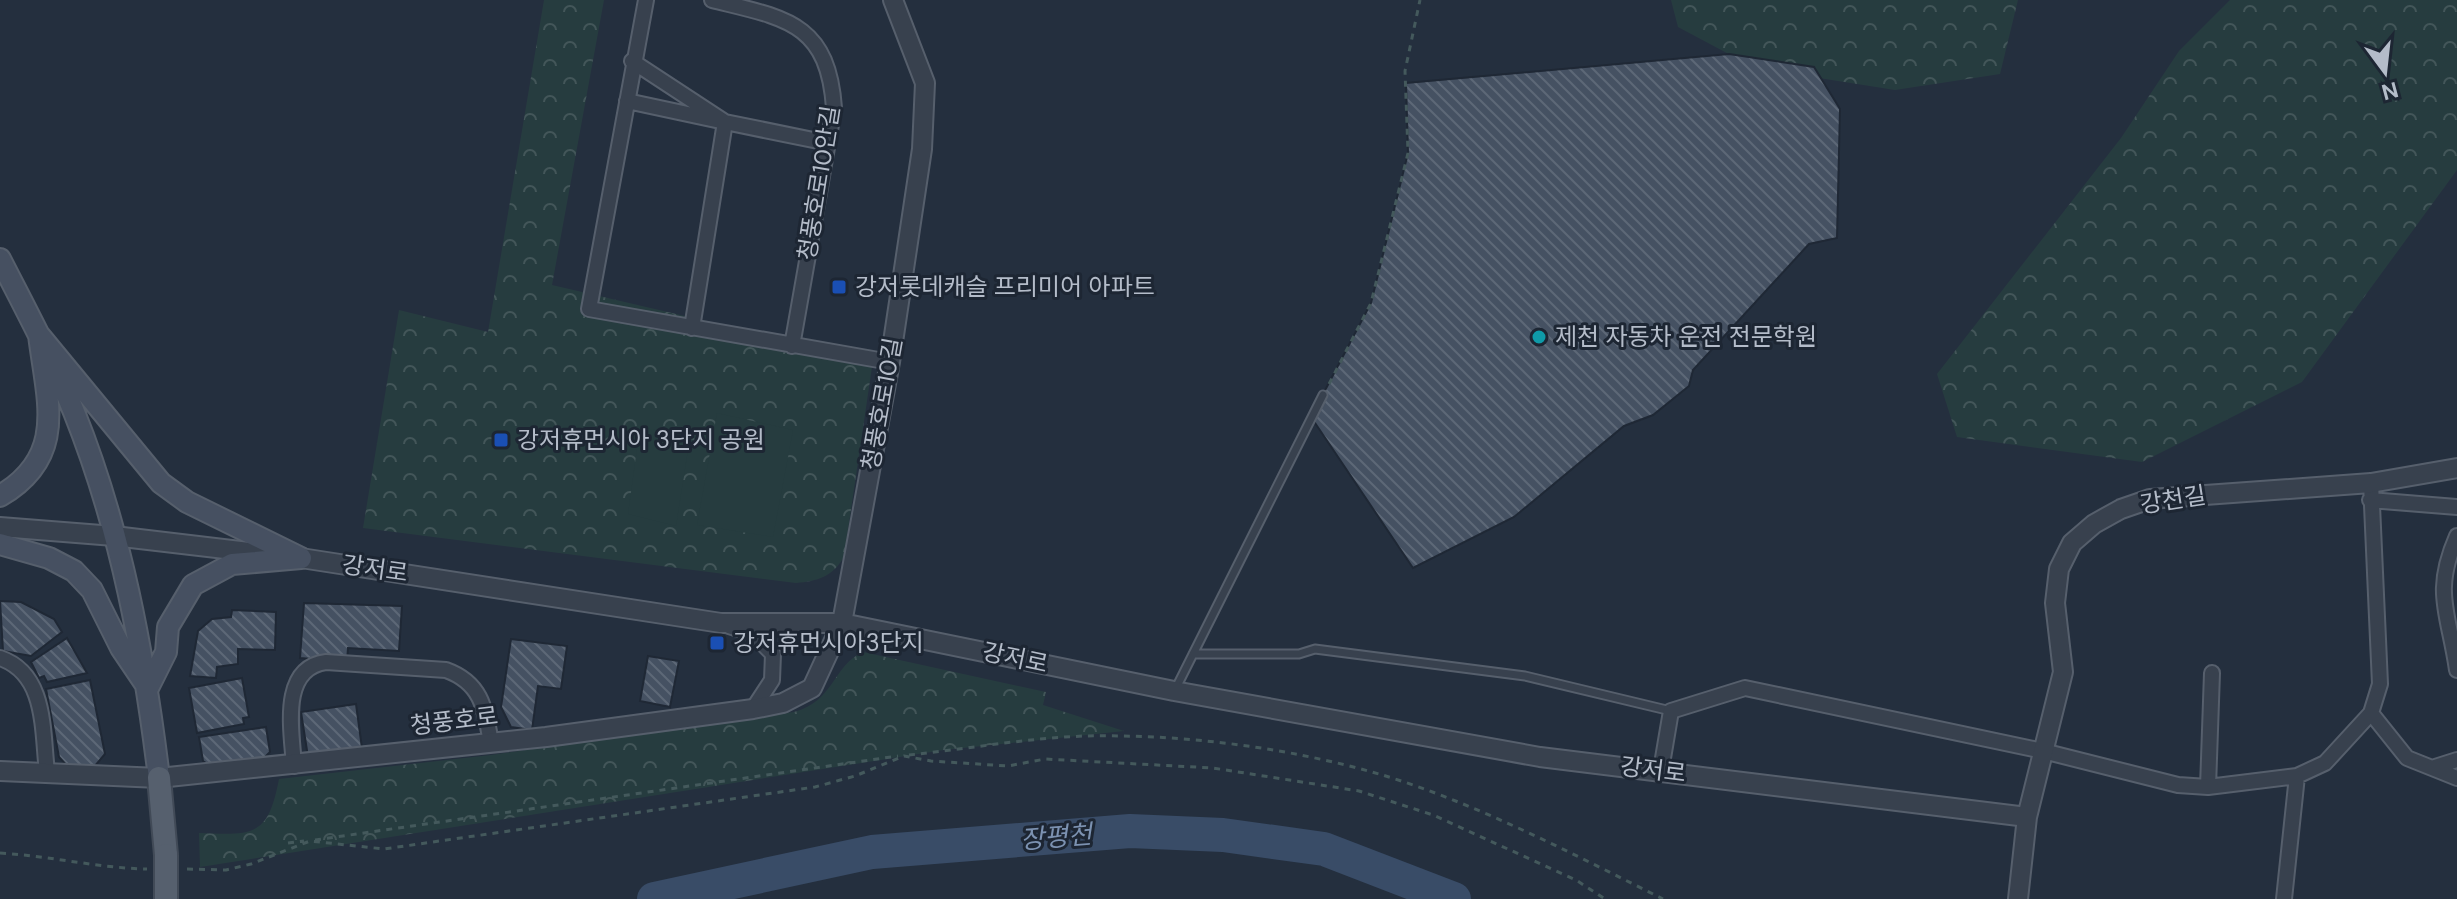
<svg xmlns="http://www.w3.org/2000/svg" width="2457" height="899" viewBox="0 0 2457 899" font-family="'DM Sans','Noto Sans KR',sans-serif">
<style>
.forest{fill:url(#forest-crowns)}
.pitch{fill:#263c3f}
.lines{fill:none;stroke-linecap:round;stroke-linejoin:round}
.river{stroke:#394c67;stroke-width:34}
.building{fill:url(#building-back-hatch);stroke:#1f2835;stroke-width:2}
.service-casing{stroke:#565f6c;stroke-width:11}
.minor-casing{stroke:#565f6c;stroke-width:18}
.tertiary-casing{stroke:#565f6c;stroke-width:22}
.secondary-casing{stroke:#565f6c;stroke-width:24}
.primary-casing{stroke:#414a57;stroke-width:26}
.path{stroke:#44595c;stroke-width:3;stroke-dasharray:6 6;stroke-linecap:butt}
.service{stroke:#38414e;stroke-width:7}
.minor{stroke:#38414e;stroke-width:14}
.tertiary{stroke:#38414e;stroke-width:18}
.secondary{stroke:#465061;stroke-width:20}
.primary{stroke:#56606e;stroke-width:22}
.primary-bridge-casing{stroke:#414a57;stroke-width:26;stroke-linecap:butt}
.primary-bridge{stroke:#56606e;stroke-width:22}
.transit-dot{fill:#1a4fb4;stroke:#1d2633;stroke-width:3}
.culture-dot{fill:#0f9aa8;stroke:#1d2633;stroke-width:3}
.labels{text-anchor:middle;stroke-width:6;stroke-linejoin:round;paint-order:stroke}
.street-label{font-size:24px;fill:#b4bcc9;stroke:#1d2633}
.poi-label{font-size:24px;fill:#b4bcc9;stroke:#1d2633;text-anchor:start}
.water-label{font-size:26px;font-style:italic;fill:#7c92b1;stroke:#1d2633}
</style>
<defs>
<pattern id="forest-crowns" width="20" height="18" patternUnits="userSpaceOnUse" patternTransform="scale(2)"><rect width="20" height="18" fill="#263c3f"/><path d="M2 6a3 3 0 1 1 6 0M12 15a3 3 0 1 1 6 0" fill="none" stroke="#435659"/></pattern>
<pattern id="building-back-hatch" width="6" height="6" patternUnits="userSpaceOnUse" patternTransform="scale(2)"><rect width="6" height="6" fill="#455162"/><path d="M-1 5l2 2M0 0l6 6M5-1l2 2" fill="none" stroke="#5d6877"/></pattern>
</defs>
<rect width="100%" height="100%" fill="#242f3e"/>
<!-- forest -->
<path class="forest" d="M544,0H604L552,285L873,360L844,557C832,577 818,581 796,583L363,528L399,310L488,332Z
M1671,0H2018L2000,74L1895,90L1755,68L1678,27Z
M2230,0H2457V170L2302,382L2142,462L1957,437L1937,374L2121,138L2179,51Z
M863,652L1046,692L1043,705L1124,731L944,750L200,867L199,833C254,835 268,837 279,779L491,755L794,712C835,701 832,666 863,652Z"/>
<!-- pitch -->
<path class="pitch" d="M717,413L793,430L773,537L697,525Z
M640,427L690,437L676,526L628,514Z"/>
<g class="lines">
<!-- river -->
<path class="river" d="M654,899L872,852L1130,831L1223,835L1324,849L1454,899"/>
</g>
<!-- building -->
<path class="building" d="M1729,54L1814,67L1840,109L1837,238L1809,244L1693,370L1689,386L1653,415L1624,426L1514,517L1413,568L1311,417L1371,303L1408,153L1406,83Z
M0,601L21,602L54,619L62,632L31,656L3,651Z
M304,603L402,606L399,651L348,648L347,662L300,658Z
M232,610L276,612L275,650L238,649V664L217,667L216,678L190,676L198,631L212,619L231,617Z
M67,638L87,673L47,682L44,676L39,678L31,662Z
M511,639L567,646L561,689L538,686L532,730L511,727L501,707Z
M648,656L679,661L670,707L640,701Z
M242,678L249,717L243,718L244,724L197,733L189,688Z
M90,680L105,754L94,767L71,770L59,757L46,689Z
M356,704L362,748L308,757L301,712Z
M266,727L270,752L258,764L216,770L203,761L199,737Z"/>
<g class="lines">
<defs>
<path id="service" d="M1193,654H1299L1315,649L1525,676L1671,711
M1175,690L1323,395"/>
<path id="minor" d="M646,0L589,309L890,362
M712,0C785,18 828,22 834,108L792,346
M632,61L725,122L828,143
M627,101L725,122L692,328
M2370,500L2457,507
M2457,536C2432,593 2449,613 2457,670
M729,626L753,634L773,654L772,680L753,709
M0,658C47,674 42,731 47,772
M2371,713L2407,758L2457,778
M294,766C292,732 279,668 326,662L446,670C482,683 485,709 491,743
M2435,767L2457,760
M1661,770L1671,711L1745,688L2043,751L2178,785L2208,787L2297,776L2325,763L2371,713L2380,684L2371,483
M2208,787L2212,673
M2284,899L2297,776"/>
<path id="tertiary" d="M0,527L114,536L301,558L721,623H842L1174,691L1540,757L2027,817
M0,771L159,778L546,737L753,709L783,703L812,688L842,623L890,362L922,149L925,83L893,0
M2018,899L2027,817L2063,672L2055,603L2059,569L2072,543L2094,524L2121,509L2150,499L2371,483L2457,468"/>
<path id="secondary" d="M0,259C26,310 53,360 74,412C121,529 144,654 159,778
M0,496C68,456 47,401 39,335L161,483L187,502L301,558L232,564L193,585L168,627L166,652L148,688L121,648L92,590L74,571L49,558L0,544"/>
<path id="primary" d="M159,778L166,855"/>
</defs>
<!-- service casing -->
<use href="#service" class="service-casing"/>
<!-- minor casing -->
<use href="#minor" class="minor-casing"/>
<!-- tertiary casing -->
<use href="#tertiary" class="tertiary-casing"/>
<!-- secondary casing -->
<use href="#secondary" class="secondary-casing"/>
<!-- primary casing -->
<use href="#primary" class="primary-casing"/>
<!-- path -->
<path class="path" d="M1329,384L1371,303L1408,153L1405,71L1420,0
M909,755C967,749 1027,738 1085,736C1182,734 1286,747 1379,774C1474,802 1575,855 1663,899
M315,840L898,756
M288,843L304,841
M0,853C50,856 98,868 147,869
M187,869L226,870L251,864L310,841L384,849L815,787L855,776L904,756L931,761L1008,766L1045,759L1213,768L1359,791L1433,815L1576,880L1605,899"/>
<!-- service -->
<use href="#service" class="service"/>
<!-- minor -->
<use href="#minor" class="minor"/>
<!-- tertiary -->
<use href="#tertiary" class="tertiary"/>
<!-- secondary -->
<use href="#secondary" class="secondary"/>
<!-- primary -->
<use href="#primary" class="primary"/>
<defs>
<path id="primary-bridge" d="M166,899V855"/>
</defs>
<!-- primary-bridge casing -->
<use href="#primary-bridge" class="primary-bridge-casing"/>
<!-- primary-bridge -->
<use href="#primary-bridge" class="primary-bridge"/>
</g>
<!-- markers -->
<g class="transit-dot">
<rect x="831" y="279" width="16" height="16" rx="4"/>
<rect x="493" y="432" width="16" height="16" rx="4"/>
<rect x="709" y="635" width="16" height="16" rx="4"/>
</g>
<circle class="culture-dot" cx="1539" cy="337" r="8"/>
<g class="labels">
<!-- street labels -->
<g class="street-label">
<text transform="translate(819 183) rotate(-81)" y="8">청풍호로10안길</text>
<text transform="translate(882 404) rotate(-80)" y="8">청풍호로10길</text>
<text transform="translate(2173 500) rotate(-9)" y="8">강천길</text>
<text transform="translate(375 569) rotate(8)" y="8">강저로</text>
<text transform="translate(1015 658) rotate(12)" y="8">강저로</text>
<text transform="translate(454 721) rotate(-7)" y="8">청풍호로</text>
<text transform="translate(1653 770) rotate(7)" y="8">강저로</text>
</g>
<!-- poi labels -->
<g class="poi-label">
<text x="855" y="295">강저롯데캐슬 프리미어 아파트</text>
<text x="1555" y="345">제천 자동차 운전 전문학원</text>
<text x="517" y="448">강저휴먼시아 3단지 공원</text>
<text x="733" y="651">강저휴먼시아3단지</text>
</g>
<!-- water labels -->
<g class="water-label">
<text transform="translate(1056 837) rotate(-5)" y="9">장평천</text>
</g>
</g>
<!-- north arrow -->
<g transform="translate(2385 72) rotate(165)" stroke="#1d2633" stroke-width="6" paint-order="stroke">
<path d="M0-6L14 30L0 20L-14 30Z" fill="#b4bcc9"/>
<text y="-12" font-size="22" font-weight="bold" text-anchor="middle" fill="#b4bcc9">N</text>
</g>
</svg>
